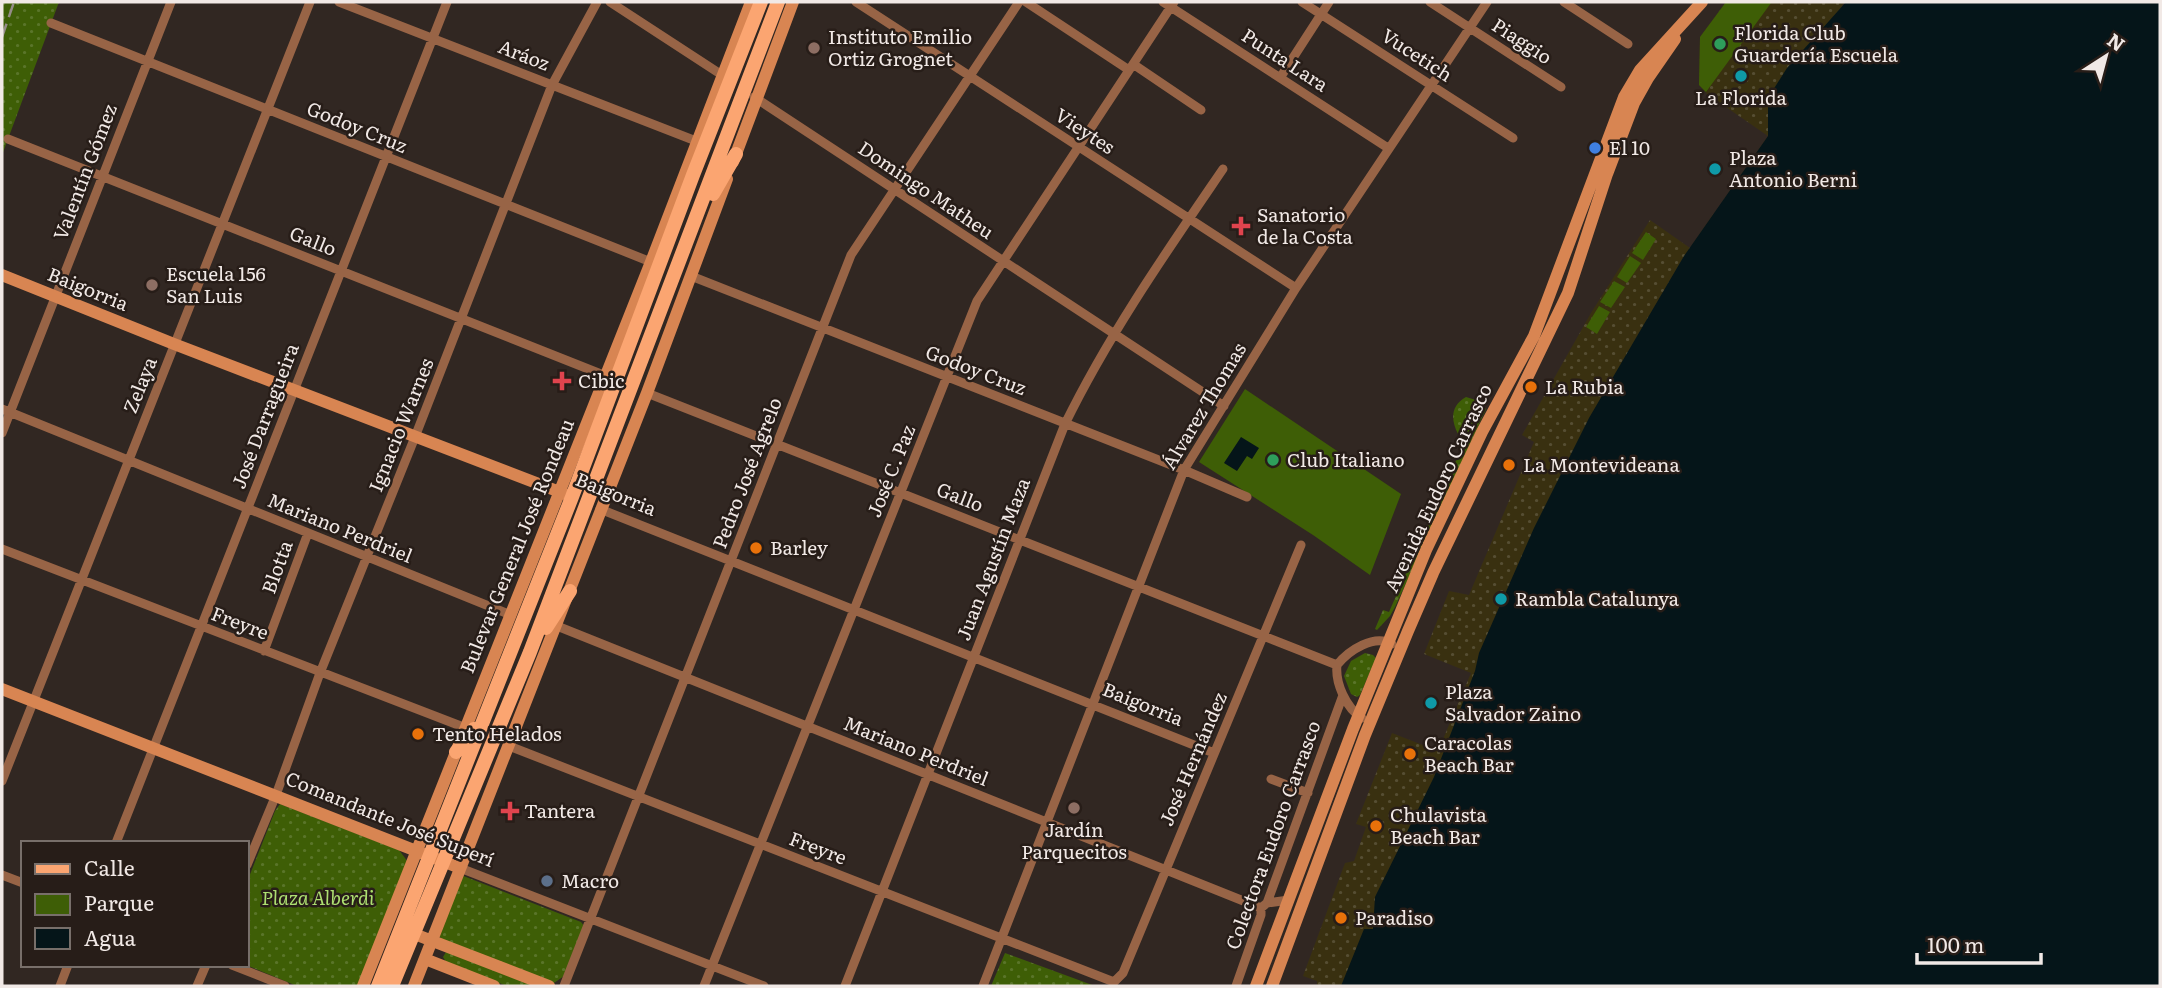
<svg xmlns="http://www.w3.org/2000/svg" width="2162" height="988" viewBox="0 0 2162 988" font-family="Literata,serif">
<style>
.green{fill:url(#green-dots)}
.sand{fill:url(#sand-dots)}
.pitch{fill:#3e5e06}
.water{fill:#051519}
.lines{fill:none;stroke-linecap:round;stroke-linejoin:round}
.street{stroke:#986446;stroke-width:9}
.secondary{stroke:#d88552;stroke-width:12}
.primary{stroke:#fba571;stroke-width:14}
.rail{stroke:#958c88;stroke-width:2.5;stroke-dasharray:14 7;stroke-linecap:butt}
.leisure-dot{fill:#2e9e5b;stroke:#271d18;stroke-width:2.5}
.education-dot{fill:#8d6e63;stroke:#271d18;stroke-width:2.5}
.culture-dot{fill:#0f9aa8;stroke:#271d18;stroke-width:2.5}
.shop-dot{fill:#3f7fe0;stroke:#271d18;stroke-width:2.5}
.health-dot{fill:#e0444e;stroke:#271d18;stroke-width:2.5}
.food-dot{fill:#e8710a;stroke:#271d18;stroke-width:2.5}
.service-dot{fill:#5c6f8a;stroke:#271d18;stroke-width:2.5}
.labels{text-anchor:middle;stroke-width:5;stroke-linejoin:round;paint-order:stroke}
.poi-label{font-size:19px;fill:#f1e9e6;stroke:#271d18;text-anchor:start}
.street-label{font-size:19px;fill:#f1e9e6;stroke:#271d18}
.park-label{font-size:19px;font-style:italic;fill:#addf71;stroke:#271d18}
</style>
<defs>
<pattern id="green-dots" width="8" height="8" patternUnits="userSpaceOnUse" patternTransform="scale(1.75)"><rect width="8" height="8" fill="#3e5e06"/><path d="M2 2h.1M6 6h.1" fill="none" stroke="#5a752a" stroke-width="1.8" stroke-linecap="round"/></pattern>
<pattern id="sand-dots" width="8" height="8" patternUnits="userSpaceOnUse" patternTransform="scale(1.75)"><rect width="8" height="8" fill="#393010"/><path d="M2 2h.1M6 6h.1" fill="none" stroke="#564e33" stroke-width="1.8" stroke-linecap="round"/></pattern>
</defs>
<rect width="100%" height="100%" fill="#312722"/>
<!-- green -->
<path class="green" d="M2,2H59L2,155Z
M1466,397L1479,401L1486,409L1395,607L1390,616L1377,630L1375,629L1383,610L1389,612L1466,438L1458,434C1451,420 1450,406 1466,397Z
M1365,653L1373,655L1376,658L1360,695L1357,697L1351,694L1344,676L1351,661Z
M280,804L399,850L408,862L361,986H297L246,965L247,882L275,811Z
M461,875L581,922L584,926L564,976L554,983L443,941L438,934Z
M446,952L536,986H507L446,962L443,957Z
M1005,953L1095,986H991Z"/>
<!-- sand -->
<path class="sand" d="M1726,2H1846L1843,4L1785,147L1722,202L1768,136L1707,94L1699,85L1700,37Z
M1714,213L1400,986H1317V981L1303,976L1345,863L1354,861L1366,827L1356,824L1392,733L1438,751L1471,673L1424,654L1449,591L1469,595L1534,442L1522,435L1591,313L1650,220L1690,248Z"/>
<!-- pitch -->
<path class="pitch" d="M1726,2L1771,3L1706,92L1699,85L1700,37Z
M1646,232L1656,239L1643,260L1632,253Z
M1630,256L1641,263L1627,283L1617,277Z
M1614,281L1625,287L1611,308L1600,302Z
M1599,306L1610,312L1597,334L1586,327Z
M1245,389L1401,494L1370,575L1313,535L1199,462Z"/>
<!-- water -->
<path class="water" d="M1846,2H2160V986H1341L1364,929H1373L1375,897L1434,777L1475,671L1479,653L1534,528L1589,418L1684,256L1768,136V98L1787,68Z
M1241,437L1259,448L1252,459L1247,456L1237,471L1224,463Z"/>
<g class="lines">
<!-- street -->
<path class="street" d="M339,2L696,141
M610,2L725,77
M856,2L1296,288
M1026,2L1129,70
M1163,2L1388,148
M1302,2L1513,138
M1430,2L1561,87
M1564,2L1628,44
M51,23L651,262
M1133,64L1201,110
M1280,78L1329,2
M754,97L1224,406
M8,139L606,376
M691,276L1184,470L1247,497
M647,393L1337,665
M2,409L511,615
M2,433L171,2
M600,509L1214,753
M2,549L466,728
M557,626L1261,908
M264,651L308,533
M1362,718C1346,708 1335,683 1337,665C1349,650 1374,634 1392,644
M509,746L1114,982L1123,973L1301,545
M1271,779L1308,793
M2,781L310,2
M116,843L447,2
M247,865L276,795L320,673L415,437L552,85L597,2
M460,868L764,986
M2,875L23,883
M1267,903L1289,900
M232,965L285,986
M60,986L68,965
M197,986L206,965
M564,986L851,255L1019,2
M704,986L977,301L1174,2
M845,986L1065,424C1109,334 1167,251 1223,169
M983,986L1184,470L1296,288L1487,2
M1236,986L1261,915V908L1267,903L1343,695"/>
<!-- secondary -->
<path class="secondary" d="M733,162L793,2
M2,275L174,344L565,494
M2,689L460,868
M404,930L549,986
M425,959L494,986
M363,986L651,262L751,2
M414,986L647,393L727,179
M1256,986L1353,729L1426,550L1482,432L1534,336L1624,97L1640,70L1702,2
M1272,986L1365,735L1408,631L1433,573L1568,293L1607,174L1634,103L1648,78L1675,39"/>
<!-- primary -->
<path class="primary" d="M713,194L736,154
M546,628L570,591
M456,752L474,729
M378,986L572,497L693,175L761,2
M392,986L530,652L778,2"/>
<!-- rail -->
<path class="rail" d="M2,37L14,2"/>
</g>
<!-- markers -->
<g class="leisure-dot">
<circle cx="1720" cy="44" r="7"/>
<circle cx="1273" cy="460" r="7"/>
</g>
<g class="education-dot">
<circle cx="814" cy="48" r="7"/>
<circle cx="152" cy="285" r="7"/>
<circle cx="1074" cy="808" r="7"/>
</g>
<g class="culture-dot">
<circle cx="1741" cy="76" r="7"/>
<circle cx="1715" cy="169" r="7"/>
<circle cx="1501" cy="599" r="7"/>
<circle cx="1431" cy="703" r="7"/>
</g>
<circle class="shop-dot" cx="1595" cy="148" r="7"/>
<g class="health-dot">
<path d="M1237.5 215.5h7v7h7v7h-7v7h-7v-7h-7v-7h7z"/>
<path d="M558.5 370.5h7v7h7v7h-7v7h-7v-7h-7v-7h7z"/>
<path d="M506.5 800.5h7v7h7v7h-7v7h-7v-7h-7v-7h7z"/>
</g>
<g class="food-dot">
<circle cx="1531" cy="387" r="7"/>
<circle cx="1509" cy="465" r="7"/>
<circle cx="756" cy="548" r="7"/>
<circle cx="418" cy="734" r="7"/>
<circle cx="1410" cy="754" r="7"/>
<circle cx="1376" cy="826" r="7"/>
<circle cx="1341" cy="918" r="7"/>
</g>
<circle class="service-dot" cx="547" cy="881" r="7"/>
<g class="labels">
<!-- poi labels -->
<g class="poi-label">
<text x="1734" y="40">Florida Club<tspan x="1734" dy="22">Guardería Escuela</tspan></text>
<text x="828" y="44">Instituto Emilio<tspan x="828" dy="22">Ortiz Grognet</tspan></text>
<text x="1741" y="105" text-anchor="middle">La Florida</text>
<text x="1609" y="155">El 10</text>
<text x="1729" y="165">Plaza<tspan x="1729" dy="22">Antonio Berni</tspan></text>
<text x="1257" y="222">Sanatorio<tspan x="1257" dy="22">de la Costa</tspan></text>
<text x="166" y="281">Escuela 156<tspan x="166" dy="22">San Luis</tspan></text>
<text x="578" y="388">Cibic</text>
<text x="1545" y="394">La Rubia</text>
<text x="1287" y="467">Club Italiano</text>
<text x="1523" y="472">La Montevideana</text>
<text x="770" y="555">Barley</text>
<text x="1515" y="606">Rambla Catalunya</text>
<text x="1445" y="699">Plaza<tspan x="1445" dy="22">Salvador Zaino</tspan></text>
<text x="432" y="741">Tento Helados</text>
<text x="1424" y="750">Caracolas<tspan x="1424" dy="22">Beach Bar</tspan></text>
<text x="524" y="818">Tantera</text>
<text x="1390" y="822">Chulavista<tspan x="1390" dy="22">Beach Bar</tspan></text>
<text x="1074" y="837" text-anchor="middle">Jardín<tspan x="1074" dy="22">Parquecitos</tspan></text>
<text x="561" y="888">Macro</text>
<text x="1355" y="925">Paradiso</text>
</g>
<!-- street labels -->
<g class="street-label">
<text transform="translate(1522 41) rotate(33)" y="7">Piaggio</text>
<text transform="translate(524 55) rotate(21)" y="7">Aráoz</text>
<text transform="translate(1417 55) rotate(33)" y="7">Vucetich</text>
<text transform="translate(1285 60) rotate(33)" y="7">Punta Lara</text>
<text transform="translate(357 127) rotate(22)" y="7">Godoy Cruz</text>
<text transform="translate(1085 131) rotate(33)" y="7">Vieytes</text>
<text transform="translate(85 172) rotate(-69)" y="7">Valentín Gómez</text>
<text transform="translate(926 190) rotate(34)" y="7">Domingo Matheu</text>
<text transform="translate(313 241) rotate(22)" y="7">Gallo</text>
<text transform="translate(88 289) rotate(22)" y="7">Baigorria</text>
<text transform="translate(976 370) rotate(21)" y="7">Godoy Cruz</text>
<text transform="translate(140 385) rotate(-68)" y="7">Zelaya</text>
<text transform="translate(1204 406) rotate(-59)" y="7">Álvarez Thomas</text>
<text transform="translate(265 416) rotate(-69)" y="7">José Darragueira</text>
<text transform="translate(401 425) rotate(-68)" y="7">Ignacio Warnes</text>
<text transform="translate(891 471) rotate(-68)" y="7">José C. Paz</text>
<text transform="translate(747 473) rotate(-69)" y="7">Pedro José Agrelo</text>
<text transform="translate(1438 488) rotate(-65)" y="7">Avenida Eudoro Carrasco</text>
<text transform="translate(616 494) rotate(22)" y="7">Baigorria</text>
<text transform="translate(960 497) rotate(22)" y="7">Gallo</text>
<text transform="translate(340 528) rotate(22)" y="7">Mariano Perdriel</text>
<text transform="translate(517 546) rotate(-68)" y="7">Bulevar General José Rondeau</text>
<text transform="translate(993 559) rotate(-69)" y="7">Juan Agustín Maza</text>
<text transform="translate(277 567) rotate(-70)" y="7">Blotta</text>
<text transform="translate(240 623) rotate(21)" y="7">Freyre</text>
<text transform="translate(1143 704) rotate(22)" y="7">Baigorria</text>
<text transform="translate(916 751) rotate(22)" y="7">Mariano Perdriel</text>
<text transform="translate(1193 759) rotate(-67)" y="7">José Hernández</text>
<text transform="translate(390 819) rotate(22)" y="7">Comandante José Superí</text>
<text transform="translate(1273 835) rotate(-70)" y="7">Colectora Eudoro Carrasco</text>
<text transform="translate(818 848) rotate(21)" y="7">Freyre</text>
</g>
<!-- park labels -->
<g class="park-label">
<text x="318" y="905">Plaza Alberdi</text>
</g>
</g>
<!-- border -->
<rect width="2162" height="988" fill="none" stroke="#f1e9e6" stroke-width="7"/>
<!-- legend -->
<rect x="21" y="841" width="228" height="126" fill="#271d18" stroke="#786f6a" stroke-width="2"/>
<rect x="35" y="864" width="35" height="10" fill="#fba571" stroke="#786f6a" stroke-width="2"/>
<text x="84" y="876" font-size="21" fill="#f1e9e6">Calle</text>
<rect x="35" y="894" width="35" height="21" fill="#3e5e06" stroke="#786f6a" stroke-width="2"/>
<text x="84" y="911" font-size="21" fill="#f1e9e6">Parque</text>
<rect x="35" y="928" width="35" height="21" fill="#051519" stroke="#786f6a" stroke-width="2"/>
<text x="84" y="946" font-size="21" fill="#f1e9e6">Agua</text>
<!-- north arrow -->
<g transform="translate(2106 56) rotate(36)" stroke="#271d18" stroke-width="5" paint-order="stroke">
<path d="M0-5L12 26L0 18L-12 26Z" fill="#f1e9e6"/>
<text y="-10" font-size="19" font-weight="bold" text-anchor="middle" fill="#f1e9e6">N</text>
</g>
<!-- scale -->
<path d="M1917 953v10h124v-10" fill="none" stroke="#f1e9e6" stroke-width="3.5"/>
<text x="1927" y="953" font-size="21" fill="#f1e9e6" stroke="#271d18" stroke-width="5" paint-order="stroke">100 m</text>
</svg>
